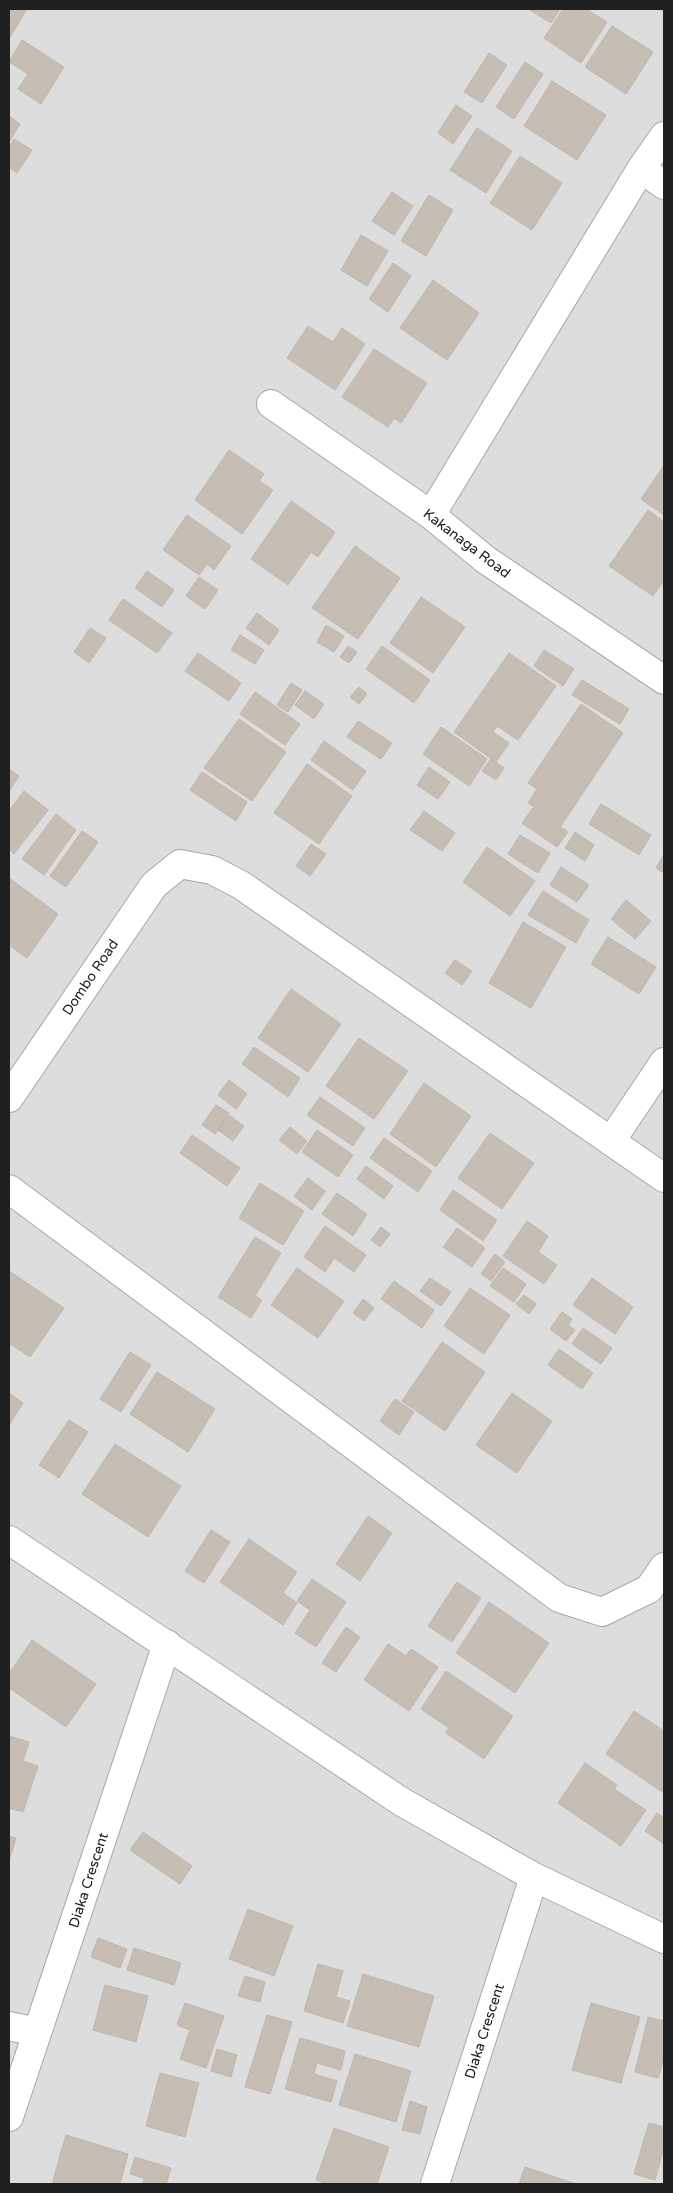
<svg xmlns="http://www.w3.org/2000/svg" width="673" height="2193" viewBox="0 0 673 2193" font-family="'Varela Round',sans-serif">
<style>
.residential{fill:#dedddd}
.building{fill:#c6bdb5;stroke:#c3b4a8}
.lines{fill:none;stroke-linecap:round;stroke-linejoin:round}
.street-casing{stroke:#a7a7a7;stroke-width:30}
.street{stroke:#fff;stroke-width:28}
.labels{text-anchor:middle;stroke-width:4.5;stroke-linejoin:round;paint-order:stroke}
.street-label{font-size:14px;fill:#202020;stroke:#fff}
</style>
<rect width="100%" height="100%" fill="#f1ede6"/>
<!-- residential -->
<path class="residential" d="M9,9H664V2184H9Z"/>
<!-- building -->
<path class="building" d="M9,9H27L9,39Z
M528,9H560L551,23Z
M563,9H586L607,22L581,63L544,38Z
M612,26L653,52L626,94L585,67Z
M22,40L64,67L41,104L18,89L28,74L9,62Z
M489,53L507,65L482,103L464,92Z
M525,62L543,74L514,119L496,107Z
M552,81L606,115L577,160L524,126Z
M456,105L472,116L453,144L438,133Z
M9,116L20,124L9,142Z
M477,128L512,151L486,193L450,170Z
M14,139L32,150L17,173L9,167V148Z
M520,156L562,183L532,230L490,203Z
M392,192L413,206L394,235L372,221Z
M429,195L453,210L426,256L401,241Z
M361,235L388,251L367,286L341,270Z
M393,263L411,276L388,312L369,299Z
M433,280L479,313L447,360L400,328Z
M308,326L333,342L342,328L365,344L335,390L287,358Z
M374,349L427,383L401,423L394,418L388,427L342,397Z
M229,450L264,474L259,481L273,490L242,534L195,500Z
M664,465V515L641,499Z
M291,501L335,532L318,557L311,552L288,585L251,559Z
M648,510L664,522V580L653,596L609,566Z
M187,515L231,546L214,570L207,564L199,575L163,550Z
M355,546L400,578L358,639L312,608Z
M147,571L174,590L162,607L135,588Z
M199,577L218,590L205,609L186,596Z
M421,597L465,627L433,673L390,643Z
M123,599L172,633L157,653L109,620Z
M257,613L279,630L269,645L246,628Z
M326,625L344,636L334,652L317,642Z
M90,628L106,638L89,663L74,652Z
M240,635L264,650L255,664L231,650Z
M348,646L357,652L349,663L340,657Z
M382,646L430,680L414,703L366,669Z
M544,650L574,669L563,686L534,666Z
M198,653L241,683L229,701L185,671Z
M509,653L556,686L518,740L497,726L493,732L509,743L496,762L454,732Z
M582,680L629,709L620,724L572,695Z
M291,683L302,690L288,712L277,705Z
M359,687L367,694L359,704L350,697Z
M305,691L324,704L314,719L295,705Z
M255,692L300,724L285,745L240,714Z
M581,704L623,733L561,826L528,803L537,789L528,783Z
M239,719L286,752L252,801L204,768Z
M358,721L392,743L381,759L347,737Z
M441,727L487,759L469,786L423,754Z
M324,741L366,771L353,790L311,760Z
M491,759L504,768L496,780L482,771Z
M307,764L352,796L319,844L274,813Z
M429,767L450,782L438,799L417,785Z
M9,769L19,776L9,791Z
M202,772L247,802L236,821L190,790Z
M24,791L48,810L14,854L9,849V811Z
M601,804L651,835L639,855L589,824Z
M533,808L568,832L557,847L522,823Z
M424,811L455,833L442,851L410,830Z
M56,814L76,830L44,875L22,859Z
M82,831L98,842L66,887L50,876Z
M575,832L594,845L585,861L565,848Z
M520,835L550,853L538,873L508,854Z
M311,844L326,854L310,876L296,866Z
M487,847L535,881L510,916L463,882Z
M664,854V873L656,868Z
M561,867L589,885L577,902L550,885Z
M9,878L58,914L27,958L9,945Z
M543,891L589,920L576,943L528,915Z
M626,900L651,921L635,939L611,919Z
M523,922L566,947L531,1008L489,983Z
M608,937L656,967L639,994L591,964Z
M455,960L472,971L462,985L445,973Z
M291,989L341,1024L308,1072L258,1038Z
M359,1038L408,1071L374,1119L326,1086Z
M254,1047L300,1078L288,1097L242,1064Z
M229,1080L247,1094L236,1109L218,1095Z
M424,1083L471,1116L436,1167L390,1134Z
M320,1097L365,1128L353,1146L307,1115Z
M216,1105L229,1113L215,1134L202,1125Z
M229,1115L244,1126L233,1141L218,1130Z
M290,1127L307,1141L297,1154L279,1140Z
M317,1130L353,1155L338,1177L302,1152Z
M490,1133L534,1163L502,1209L458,1178Z
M192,1135L240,1168L227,1186L180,1153Z
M384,1138L432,1171L418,1192L370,1158Z
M366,1166L393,1186L384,1199L357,1179Z
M308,1178L325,1191L312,1210L294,1196Z
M260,1183L304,1211L283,1245L239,1218Z
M453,1190L497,1220L483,1241L440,1210Z
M337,1193L367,1214L353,1236L322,1214Z
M527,1221L548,1236L538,1252L557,1265L544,1284L503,1256Z
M325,1226L366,1255L354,1272L334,1258L325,1272L304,1257Z
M381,1227L390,1234L380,1247L371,1240Z
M457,1228L485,1248L472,1267L443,1247Z
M255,1237L281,1253L255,1296L262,1300L251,1318L218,1297Z
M495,1254L505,1262L491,1281L481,1274Z
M297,1268L344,1301L318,1338L271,1305Z
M503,1268L526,1284L514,1302L490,1286Z
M9,1271L64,1308L30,1357L9,1343Z
M430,1278L451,1292L441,1306L420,1291Z
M592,1278L633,1307L615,1334L573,1305Z
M394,1281L434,1310L422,1328L381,1299Z
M470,1288L510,1315L484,1354L444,1326Z
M524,1295L536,1304L529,1314L516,1304Z
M363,1299L374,1308L364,1321L353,1313Z
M562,1312L572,1319L568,1325L575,1330L566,1341L550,1329Z
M583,1328L612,1348L601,1364L572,1344Z
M442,1342L485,1372L445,1431L402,1401Z
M559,1349L593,1373L582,1389L548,1365Z
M130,1352L151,1365L121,1412L100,1399Z
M157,1372L215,1409L188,1452L130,1414Z
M9,1393L23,1403L9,1425Z
M512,1393L552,1421L517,1473L476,1445Z
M395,1399L414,1412L399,1435L380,1421Z
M69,1420L88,1432L59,1478L39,1465Z
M115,1444L181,1486L148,1537L82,1494Z
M368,1516L392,1533L360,1581L336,1564Z
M211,1530L230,1542L204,1583L185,1571Z
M249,1539L297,1572L283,1593L297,1603L283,1625L220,1582Z
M312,1579L346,1602L316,1647L295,1633L310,1610L297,1601Z
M457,1582L481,1598L452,1642L428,1626Z
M489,1602L549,1643L515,1693L456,1653Z
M346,1627L360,1637L336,1672L322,1663Z
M32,1640L96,1684L66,1727L9,1688V1674Z
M388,1644L406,1656L411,1649L438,1667L409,1711L364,1680Z
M446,1671L513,1716L484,1759L446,1733L449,1728L421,1709Z
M634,1711L664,1731V1793L606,1754Z
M9,1736L29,1742L23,1761L38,1766L23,1812L9,1808Z
M585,1763L617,1785L614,1789L646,1810L621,1846L558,1803Z
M657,1813L664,1818V1844L645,1831Z
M143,1832L192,1866L180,1884L130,1850Z
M9,1836L16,1838L9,1861Z
M248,1909L293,1926L274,1976L229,1959Z
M98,1938L127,1949L120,1968L91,1957Z
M134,1948L181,1963L174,1985L127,1970Z
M318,1964L343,1971L336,1997L350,2001L343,2023L304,2011Z
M363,1974L434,1996L419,2047L347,2026Z
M245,1976L265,1982L260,2002L238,1996Z
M105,1985L148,1996L136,2042L93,2030Z
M185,2003L224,2016L206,2068L180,2059L190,2030L177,2025Z
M591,2003L640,2017L621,2083L572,2070Z
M267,2015L292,2022L270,2094L245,2087Z
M648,2017L664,2021V2058L658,2078L635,2072Z
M300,2038L345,2051L341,2070L317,2063L314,2074L337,2081L331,2102L285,2089Z
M217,2049L237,2055L231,2077L211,2071Z
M355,2054L411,2071L396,2122L339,2105Z
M160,2073L199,2083L185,2137L146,2126Z
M410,2101L427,2107L420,2134L402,2130Z
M649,2123L664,2127V2147L655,2180L634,2174Z
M334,2128L389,2147L377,2184H328L316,2180Z
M66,2135L128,2154L120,2184H52Z
M135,2157L171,2168L166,2184H143L144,2178L130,2174Z
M525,2167L576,2184H519Z"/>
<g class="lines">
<defs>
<path id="street" d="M641,169L664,185
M271,404L431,515L486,560L664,680
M431,515L641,169L664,136
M9,1098L154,885L180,864L212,870L241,885L664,1178
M611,1141L664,1062
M9,1189L559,1598L602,1612L649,1589L664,1567
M9,1540L402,1802L534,1877L664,1939
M9,2026L37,2032
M9,2117L167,1644
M435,2184L534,1877"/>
</defs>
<!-- street casing -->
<use href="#street" class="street-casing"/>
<!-- street -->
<use href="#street" class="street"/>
</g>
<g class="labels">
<!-- street labels -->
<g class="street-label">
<text transform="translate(467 543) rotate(37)" y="5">Kakanaga Road</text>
<text transform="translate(90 977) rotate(-56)" y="5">Dombo Road</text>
<text transform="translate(88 1880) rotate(-72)" y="5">Diaka Crescent</text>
<text transform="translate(484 2031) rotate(-72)" y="5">Diaka Crescent</text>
</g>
</g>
<!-- border -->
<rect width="673" height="2193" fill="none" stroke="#202020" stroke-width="20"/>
</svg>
